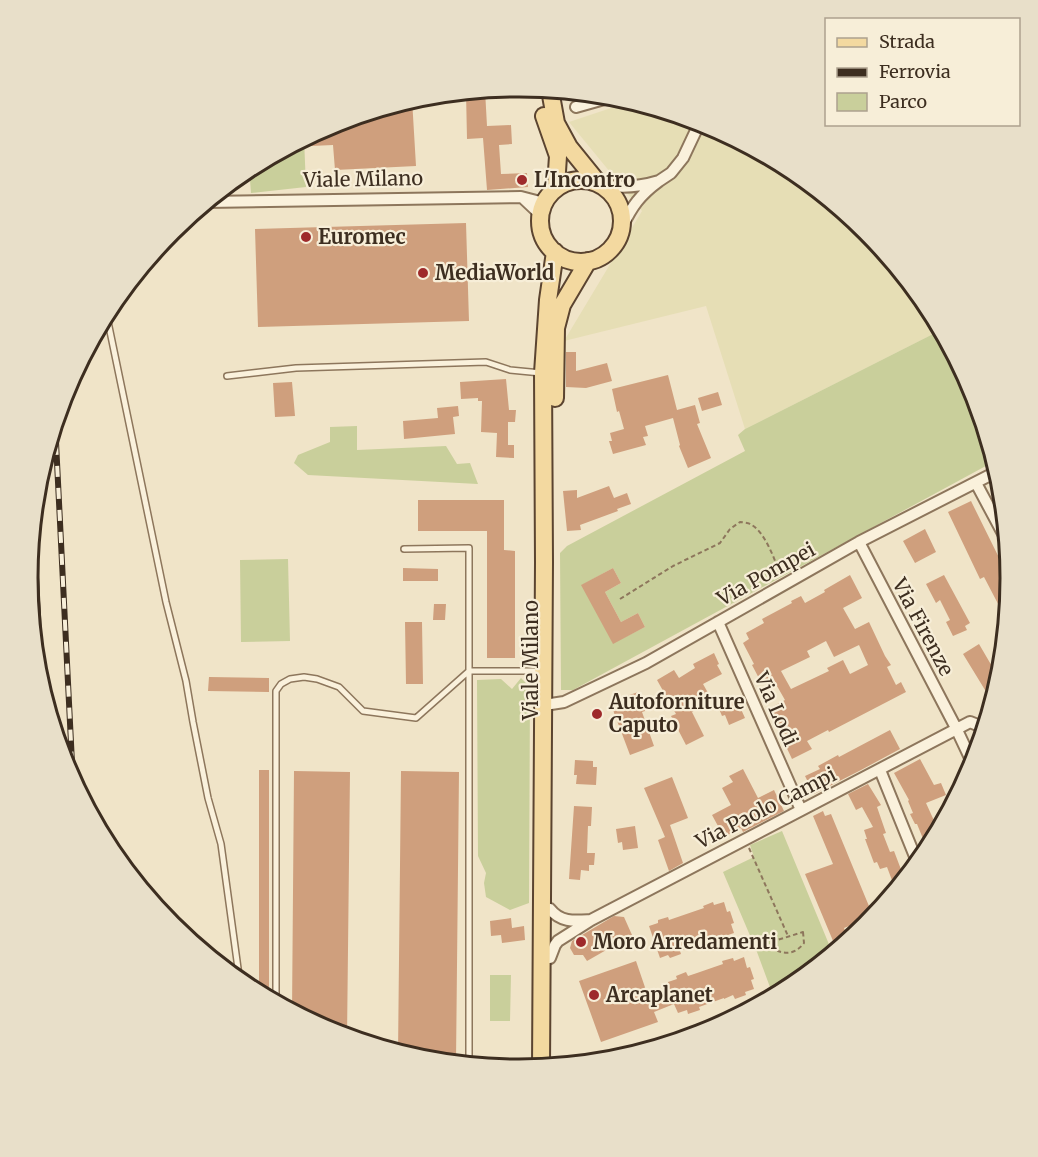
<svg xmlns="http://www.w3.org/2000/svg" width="1038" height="1157" viewBox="0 0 1038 1157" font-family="Merriweather,serif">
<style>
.farmland{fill:#e6deb5}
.green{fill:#c9cf9b;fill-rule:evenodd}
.building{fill:#cf9f7d;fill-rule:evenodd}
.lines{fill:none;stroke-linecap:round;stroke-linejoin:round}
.lane-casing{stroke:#8d765c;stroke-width:8}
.street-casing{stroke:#8d765c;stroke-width:14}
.primary-casing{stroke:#5b4430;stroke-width:20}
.path{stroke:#8d765c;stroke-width:2;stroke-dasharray:4.5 3;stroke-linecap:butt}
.lane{stroke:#faf1dc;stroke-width:5}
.street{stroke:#faf1dc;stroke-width:10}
.primary{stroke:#f3d9a0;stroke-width:16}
.rail-casing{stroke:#3d2e20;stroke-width:6}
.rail{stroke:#f7eed8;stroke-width:4;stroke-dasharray:11;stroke-linecap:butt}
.poi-dot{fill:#9e2a2b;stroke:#f7eed8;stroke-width:2}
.labels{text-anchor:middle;stroke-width:4.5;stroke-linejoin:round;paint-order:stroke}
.street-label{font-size:20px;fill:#3d2e20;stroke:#f7eed8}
.poi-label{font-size:20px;font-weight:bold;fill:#3d2e20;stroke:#f7eed8;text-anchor:start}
.rim{fill:none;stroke:#3d2e20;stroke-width:3}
</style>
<rect width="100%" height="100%" fill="#f0e4c8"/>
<!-- farmland -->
<path class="farmland" d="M632,101L708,124L793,170L867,231L928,305L941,330L745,429L706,306L564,341L642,211L569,122Z"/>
<!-- green -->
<path class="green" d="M304,138L306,187L251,193L249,167Z
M941,330L974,391L995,461L573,690H561L560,553L567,546L745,451L738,435L745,429ZM613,568L621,583L605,592L621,622L638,613L645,627L613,643L582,585Z
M357,426V450L446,446L457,464L470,463L478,484L308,475L294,463L298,455L330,442V427Z
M288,559L290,641L241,642L240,560Z
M521,678L530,687L529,903L510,910L486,897L484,883L486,873L478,856L477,680L501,679L512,689Z
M782,831L833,954L792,988L774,998L757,952L723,872L754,857L750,845Z
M490,975H511L510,1021H490Z"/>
<!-- building -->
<path class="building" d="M485,90L487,126L511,125L512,144L499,145L501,174L527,173L528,187L487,190L483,138L467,139L466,92Z
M412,99L416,166L335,170L333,145L311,146V135L331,124Z
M466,223L469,321L258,327L255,229Z
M566,352H576V371L607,363L612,381L586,388L566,387Z
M668,375L677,410L695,405L700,423L697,424L711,458L688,468L679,446L680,445L673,418L645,426L648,436L643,437L646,445L613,454L609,441H612L610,433L624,429L619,411L617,412L612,389Z
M506,379L509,410H516L515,422H508V445H514V458L496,457L497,433L481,432L482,401H478V398L461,399L460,382Z
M292,382L295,416L275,417L273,383Z
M718,392L722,405L702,411L698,398Z
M458,406L459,416L453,417L455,434L404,439L403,421L438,418L437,408Z
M609,486L614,498L627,493L631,504L617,509L618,511L580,525L581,530L567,531L563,491L577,490V498Z
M418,500H504V550L515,551V658H487V531H418Z
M971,501L1011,582L1007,621L984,577L980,579L948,512Z
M925,529L936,552L915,563L903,541Z
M403,568L438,569V581H403Z
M613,568L621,583L605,592L621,622L638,613L645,627L613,644L581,585Z
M850,575L862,598L843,608L855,629L869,622L885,656L891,665L887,667L896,685L901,682L906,692L829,732L828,730L807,741L812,749L792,759L783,740L787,738L770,708L785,700L773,679L762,684L752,665L754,664L743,643L749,639L746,633L764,623L762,619L792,603L791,601L801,596L805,603L825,592L824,590ZM826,641L834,657L859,645L868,665L850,674L843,660L827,668L829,671L791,689L781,671L810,657L807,651Z
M944,575L970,623L965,626L967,630L953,636L946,622L950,620L940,600L936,603L926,584Z
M434,604H446L445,620H433Z
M405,622H422L423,684H406Z
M979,644L1000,680L993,703L963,654Z
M714,653L719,664L717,665L722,674L703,684L712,700L692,712L704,736L686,745L671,716L676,714L657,680L674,670L679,678L695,668L693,664Z
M209,677L269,678V692L208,691Z
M638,692L645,711L642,712L654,746L630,755L610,702Z
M735,696L745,718L729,725L725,715L722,716L717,704Z
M890,730L900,749L861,770L814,794L805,776L820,769L818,766L838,755L839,757Z
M920,759L934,785L941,783L946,795L926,803L936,825L945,821L928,851L917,824H915L910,814L913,813L908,801L909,800L894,773Z
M575,760L593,761V767H597L596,785L576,784L577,775H574Z
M743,769L758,798L774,790L784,811L743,832L741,828L724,837L712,815L731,805L722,788L733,782L729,776Z
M259,770H269V1000L259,995Z
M294,771L350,772L347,1038L330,1033L292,1012Z
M401,771L459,772L456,1062L423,1061L398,1054Z
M672,777L688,818L670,825L683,863L669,871L658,840L665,837L644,788Z
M868,784L881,805L877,807L886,833L883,834L890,852L894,851L905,880L896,891L887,867L880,869L877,862L874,863L865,839H867L864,830L873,827L862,807L856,810L848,794Z
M574,806L592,807L591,826H588L587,853H595L594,865H589V871L581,870L580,880L569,879Z
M823,811L825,816L831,814L871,911L884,906L867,927L864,920L844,928L849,941L844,945L836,948L805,874L833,864L813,816Z
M635,826L638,848L623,850L622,842L618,843L616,829Z
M713,902L714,905L724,902L727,912L730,911L734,923L731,924L734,933L725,936L726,939L715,944L713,940L680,951L681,954L670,958L668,955L660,958L649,926L658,923V920L668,917L669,920L704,908L703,906Z
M614,916L624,917L632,935L625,938L627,942L617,948L615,945L587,961L583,955H574L570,948L572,941Z
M511,918L512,928L524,926L525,940L502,943L501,935L491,936L490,921Z
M744,957L747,968L750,967L754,979L751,980L754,989L745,992L746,995L735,999L733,995L724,999V998L699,1007L700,1010L688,1014L687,1010L678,1013L674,1004L654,1012L658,1022L601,1042L579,981L636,961L649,999L670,992L668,982L677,979L676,976L686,972L688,976L697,973L723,964L722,961L733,958L734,961Z"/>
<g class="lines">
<defs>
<path id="lane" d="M235,178L240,177V174
M106,312L166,602L186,681L193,722L208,798L221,844L240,983
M227,376L296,368L486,362L510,370L541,373
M404,549L469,548V1066
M276,1004V691L281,684L290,679L304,677L317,679L339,687L363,711L416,718L469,671H542"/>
<path id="street" d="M576,107L615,96
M659,181L671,173L683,158L700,122
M599,184C620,189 639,187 659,181C640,195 632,206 622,227
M524,199L541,215
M206,202L521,197L544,203
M976,483L1007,541
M859,542L956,728L972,762L975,763
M718,622L801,810
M551,704L564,702L646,663L859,542L998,471
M880,770L918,864
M550,909C561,923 575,921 591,920
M550,958L555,945L558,941L591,920L970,722L980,726L984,734"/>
<path id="primary" d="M550,90L556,123L569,147L599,184
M544,116L558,156L556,187
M540 221a41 41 0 1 1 82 0a41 41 0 1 1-82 0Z
M555,398L556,328L562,305L588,261
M541,1068L544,562L543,373L548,300L555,252"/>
</defs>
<!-- lane casing -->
<use href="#lane" class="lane-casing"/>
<!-- street casing -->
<use href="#street" class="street-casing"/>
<!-- primary casing -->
<use href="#primary" class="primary-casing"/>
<!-- path -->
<path class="path" d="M620,599L673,566L720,543L730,529L740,522C742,522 749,523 750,524C765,531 774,559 780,573
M749,848L788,936
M803,932L804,943C797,952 789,955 778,951L771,942Z"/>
<!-- lane -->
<use href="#lane" class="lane"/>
<!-- street -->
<use href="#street" class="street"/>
<!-- primary -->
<use href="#primary" class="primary"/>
<defs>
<path id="rail" d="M55,422L73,783
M33,517L42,693"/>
</defs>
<!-- rail casing -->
<use href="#rail" class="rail-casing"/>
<!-- rail -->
<use href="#rail" class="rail"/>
</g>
<!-- markers -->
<g class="poi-dot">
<circle cx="522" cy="180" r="6"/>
<circle cx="306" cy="237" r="6"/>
<circle cx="423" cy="273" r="6"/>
<circle cx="597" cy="714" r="6"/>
<circle cx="581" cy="942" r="6"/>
<circle cx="594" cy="995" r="6"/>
</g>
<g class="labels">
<!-- street labels -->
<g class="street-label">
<text transform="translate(363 179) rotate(-1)" y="7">Viale Milano</text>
<text transform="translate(766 574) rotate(-29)" y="7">Via Pompei</text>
<text transform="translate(923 627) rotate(62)" y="7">Via Firenze</text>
<text transform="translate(531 660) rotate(-90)" y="7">Viale Milano</text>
<text transform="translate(776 709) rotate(66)" y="7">Via Lodi</text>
<text transform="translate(766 808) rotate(-27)" y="7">Via Paolo Campi</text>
</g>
<!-- poi labels -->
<g class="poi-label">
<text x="534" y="187">L'Incontro</text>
<text x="318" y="244">Euromec</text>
<text x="435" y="280">MediaWorld</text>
<text x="609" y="709">Autoforniture<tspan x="609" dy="23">Caputo</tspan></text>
<text x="593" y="949">Moro Arredamenti</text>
<text x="606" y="1002">Arcaplanet</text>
</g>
</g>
<!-- crop -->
<path d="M0 0H1038V1157H0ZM38 578a481 481 0 1 1 962 0a481 481 0 1 1-962 0Z" fill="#e8dfc9" fill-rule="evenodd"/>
<path class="rim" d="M38 578a481 481 0 1 1 962 0a481 481 0 1 1-962 0Z"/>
<!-- legend -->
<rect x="825" y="18" width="195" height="108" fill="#f7eed8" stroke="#ada18e" stroke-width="1.5"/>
<rect x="837" y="38" width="30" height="9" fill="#f3d9a0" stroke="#ada18e" stroke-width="1.5"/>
<text x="879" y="48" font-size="18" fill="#3d2e20">Strada</text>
<rect x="837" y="68" width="30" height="9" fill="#3d2e20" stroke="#ada18e" stroke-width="1.5"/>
<text x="879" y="78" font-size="18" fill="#3d2e20">Ferrovia</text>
<rect x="837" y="93" width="30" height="18" fill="#c9cf9b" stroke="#ada18e" stroke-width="1.5"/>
<text x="879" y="108" font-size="18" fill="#3d2e20">Parco</text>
</svg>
